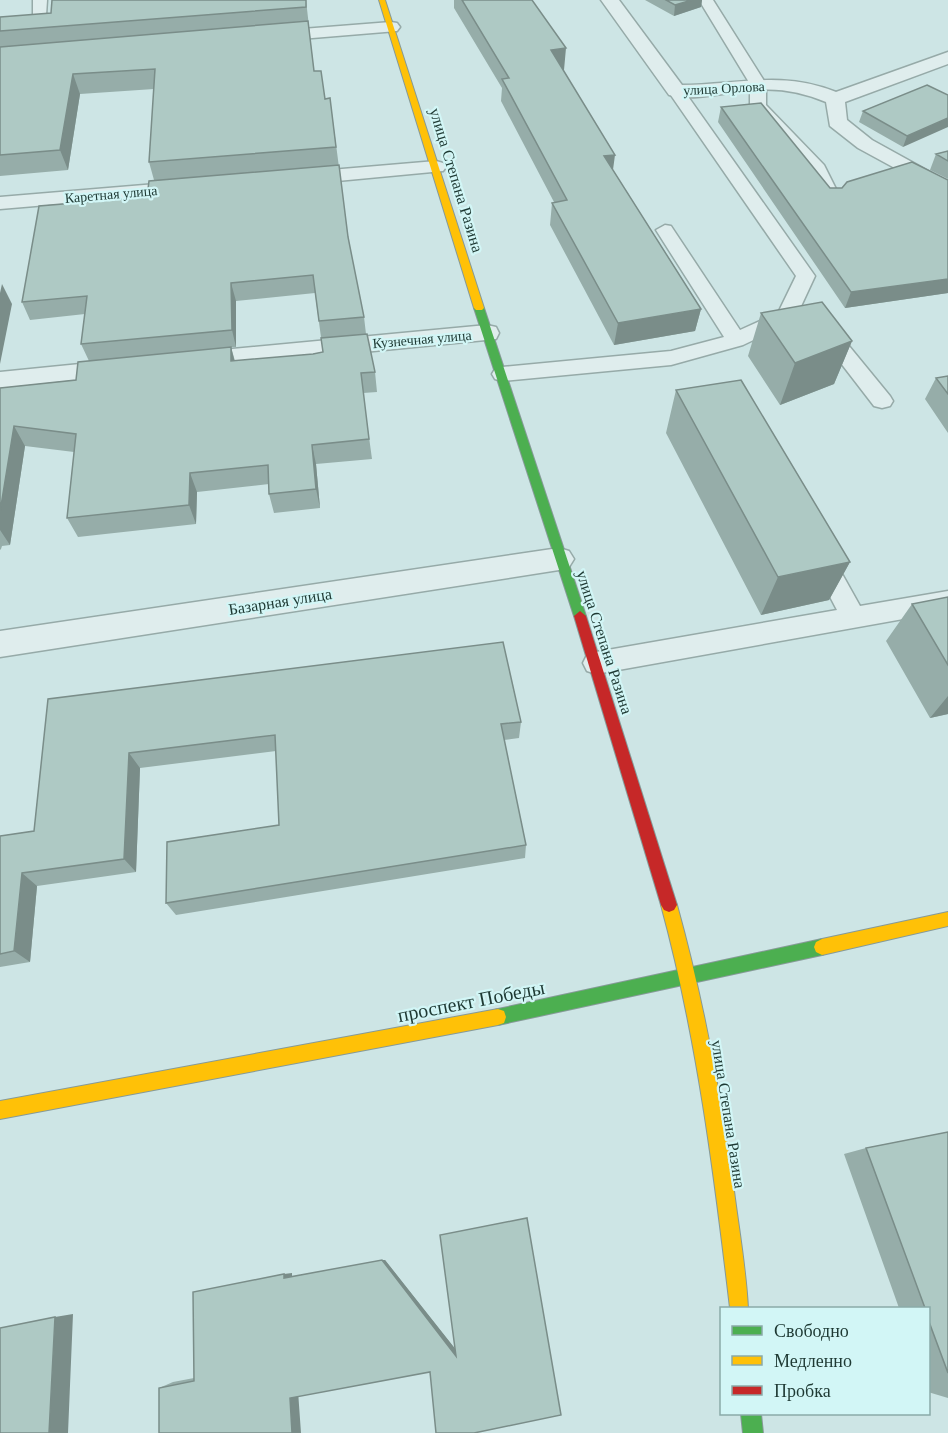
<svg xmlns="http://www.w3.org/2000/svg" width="948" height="1433" viewBox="0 0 948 1433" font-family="'Times New Roman',serif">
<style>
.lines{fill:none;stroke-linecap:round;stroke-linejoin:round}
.lane-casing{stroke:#96aaa8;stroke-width:3}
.street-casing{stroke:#96aaa8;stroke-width:3}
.fast-casing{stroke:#869a98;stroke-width:2}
.slow-casing{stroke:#869a98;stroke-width:2}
.jam-casing{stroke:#869a98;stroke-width:2}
.lane{fill:#dfeded;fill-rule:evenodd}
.street{fill:#dfeded;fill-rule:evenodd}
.fast{fill:#4caf50;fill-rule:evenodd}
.slow{fill:#ffc107;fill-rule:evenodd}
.jam{fill:#c62828;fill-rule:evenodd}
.wall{fill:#96ada9;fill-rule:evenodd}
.shaded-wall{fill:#7a8d89}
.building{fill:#aec9c4;stroke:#7a8d89;stroke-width:1.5}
.labels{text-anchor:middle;stroke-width:4.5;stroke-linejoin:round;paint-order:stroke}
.far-street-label{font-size:14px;fill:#1e3933;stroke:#d2f6f6}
.street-label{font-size:16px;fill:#1e3933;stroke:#d2f6f6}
.near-street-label{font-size:20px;fill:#1e3933;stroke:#d2f6f6}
</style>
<rect width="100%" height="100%" fill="#cde5e5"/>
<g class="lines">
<defs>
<path id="lane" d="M33,0H47L45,31L40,32L33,28Z
M699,0H713L766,84V105L824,165L840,197L837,201H825L810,171L750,106V84Z
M676,86L682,88L815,276L796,317L793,321L743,345L671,365L502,381L495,379L492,374L495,369L502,367L671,351L724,337L656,230L665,225L671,226L740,330L778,313L796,276L668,91Z
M824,322L831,324L890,396L893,401L890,406L882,408L874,406L817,332L814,328L817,324Z
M819,544L827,547L860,606L948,591V611L596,674L587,671L583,663L587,655L596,652L837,610L807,553L811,547Z"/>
<path id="street" d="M601,0H619L682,85C736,85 782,70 836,92L948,52V64L845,102L847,120L872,140L948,182V197L858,148L830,126L826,102C804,93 781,88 757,90C728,91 698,102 669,95Z
M391,22L397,23L400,27L397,31L264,42L255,37L264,32Z
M436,161L443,163L446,167L443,171L295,185L288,183L284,179L288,175L295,173Z
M192,181L200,182L203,187L200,192L0,209V197Z
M487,325L496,327L499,333L496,339L190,369L181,367L177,361L181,355L190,353Z
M120,360L129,362L133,368L129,374L0,388V372Z
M559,548L569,551L574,559L569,567L559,570L0,657V631Z"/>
<path id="fast" d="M479,305L484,308L586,616L580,621L574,616L474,308Z
M822,939L828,942L830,947L828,952L822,955L498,1025L492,1023L490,1017L492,1011L498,1009Z
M741,1414H761L763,1433H743Z"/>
<path id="slow" d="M379,0H385L484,308L482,310H476L474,308Z
M669,898L674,900L677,905C703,999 721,1094 734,1191C739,1230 746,1269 748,1308H730C714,1172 697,1037 661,905L664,900Z
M948,912V926L822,955L816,952L814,947L816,942L822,939Z
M498,1009L504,1011L506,1017L504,1023L498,1025L0,1119V1101Z"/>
<path id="jam" d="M580,611L586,616L677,905L674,910L669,912L664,910L661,905L574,616Z"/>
</defs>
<!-- lane casing -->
<use href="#lane" class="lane-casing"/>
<!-- street casing -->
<use href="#street" class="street-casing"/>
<!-- fast casing -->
<use href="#fast" class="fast-casing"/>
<!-- slow casing -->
<use href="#slow" class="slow-casing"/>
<!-- jam casing -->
<use href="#jam" class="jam-casing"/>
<!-- lane -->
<use href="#lane" class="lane"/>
<!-- street -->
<use href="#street" class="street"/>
<!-- fast -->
<use href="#fast" class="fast"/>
<!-- slow -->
<use href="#slow" class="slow"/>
<!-- jam -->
<use href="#jam" class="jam"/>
</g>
<!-- wall -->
<path class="wall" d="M306,0L314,71L325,99L330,98L348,237L364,317L366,334L375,372L377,392L363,393L372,459L316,464L320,508L274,513L269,494V484L197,492L196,524L78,537L67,518L74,452L25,446L10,545L2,546L1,549L0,550V388L76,380L89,361L81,344L85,314L30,320L22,302L147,197L154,180L149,162L154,89L80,94L68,170L0,176V17ZM315,293L323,352L313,354L235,361L231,347H236V301Z
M454,0H532L564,70H563L613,170L701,309L695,331L614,345L550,225L552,203L554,202L501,101L502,88L454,8Z
M645,0H702L701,7L674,16Z
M948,95L903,147L859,122L863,111Z
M721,107L830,188H842L948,180V293L845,308L718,122Z
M948,151V179L930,170L936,154Z
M761,313L852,341L834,384L780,405L748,356Z
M948,376V433L925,399L936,378Z
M676,390L850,562L829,600L761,615L666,433Z
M948,597V714L930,718L886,641L912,604Z
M48,699L521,722L519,738L504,740L526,845L525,858L176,915L166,903L279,825L276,751L140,768L136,872L37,886L30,962L0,967V836L34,831Z
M948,1132V1398L928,1392V1308H899L844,1154L866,1148Z
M385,1260L455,1349L561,1415L430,1372L159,1388L173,1382L194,1378L292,1273V1277Z"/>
<!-- shaded-wall -->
<path class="shaded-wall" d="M692,0H702L701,7L674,16L675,5Z
M566,48L564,70L549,72L551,50Z
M73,74L80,94L68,170L60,150Z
M948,118V127L903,147L907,136Z
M615,155L612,177L604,156Z
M948,279V293L845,308L851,292Z
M231,283L236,301V347L232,330Z
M2,284L12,304L0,364V293Z
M701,309L695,331L614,345L618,323Z
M852,341L834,384L780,405L795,363Z
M231,347L236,367L231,361Z
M14,426L25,446L10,545L0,530V512Z
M312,445L316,464L320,508L316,489Z
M190,473L197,492L196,524L189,505Z
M850,562L829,600L761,615L778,577Z
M948,696V714L930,718Z
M129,753L140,768L136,872L124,859Z
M22,873L37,886L30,962L14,951Z
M382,1260H385L457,1351L456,1356Z
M292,1273V1277L284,1278V1274Z
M73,1314L68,1433H49L55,1317Z
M298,1391L301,1433H292L290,1398Z"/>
<!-- building -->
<path class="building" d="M52,0H306V7L0,31V17L51,13Z
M462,0H532L566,48L551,50L615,155L604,156L701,309L618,323L552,203L567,200L502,79L509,78Z
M666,0H692L675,5Z
M308,21L314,71H321L325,99L330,98L336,147L149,162L155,69L73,74L60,150L0,155V47Z
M927,85L948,95V118L907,136L863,111Z
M761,103L830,188H842L847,182L912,162L948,180V279L851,292L721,107Z
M948,151V161L936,154Z
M339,165L348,237L364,317L319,321L313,275L231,283L232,330L81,344L87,296L22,302L39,206L147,197L149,181Z
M822,302L852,341L795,363L761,313Z
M367,334L375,372L361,373L369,439L312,445L316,489L269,494L268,465L190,473L189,505L67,518L76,434L14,426L0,512V388L76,380L78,362L231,347V361L313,354L323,352L321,338Z
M948,376V394L936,378Z
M741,380L850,562L778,577L676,390Z
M948,597V665L912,604Z
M503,642L521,722L501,724L526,845L166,903L167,842L279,825L275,735L129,753L124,859L22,873L14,951L0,954V836L34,831L48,699Z
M948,1132V1373L928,1319V1308H925L866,1148Z
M527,1218L561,1415L474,1433H436L430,1372L290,1398L292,1433H159V1388L194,1381L193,1292L284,1274V1278L382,1260L456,1356L440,1235Z
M55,1317L49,1433H0V1328Z"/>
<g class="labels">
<!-- far-street labels -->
<g class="far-street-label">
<text transform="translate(724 88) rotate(-3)" y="5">улица Орлова</text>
<text transform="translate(111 194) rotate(-5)" y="5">Каретная улица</text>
<text transform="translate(422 339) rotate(-5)" y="5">Кузнечная улица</text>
</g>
<!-- street labels -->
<g class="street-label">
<text transform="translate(457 180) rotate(73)" y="6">улица Степана Разина</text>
<text transform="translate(280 601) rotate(-9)" y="6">Базарная улица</text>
<text transform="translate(605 642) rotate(72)" y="6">улица Степана Разина</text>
<text transform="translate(729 1114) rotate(81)" y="6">улица Степана Разина</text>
</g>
<!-- near-street labels -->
<g class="near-street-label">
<text transform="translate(471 1001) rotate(-11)" y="7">проспект Победы</text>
</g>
</g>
<!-- legend -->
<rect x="720" y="1307" width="210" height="108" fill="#d2f6f6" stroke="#8aaaa8" stroke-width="1.5"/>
<rect x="732" y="1326" width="30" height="9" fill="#4caf50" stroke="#8aaaa8" stroke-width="1.5"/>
<text x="774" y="1337" font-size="18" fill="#1e3933">Свободно</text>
<rect x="732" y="1356" width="30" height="9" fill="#ffc107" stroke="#8aaaa8" stroke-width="1.5"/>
<text x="774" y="1367" font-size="18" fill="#1e3933">Медленно</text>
<rect x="732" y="1386" width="30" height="9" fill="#c62828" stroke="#8aaaa8" stroke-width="1.5"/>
<text x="774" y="1397" font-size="18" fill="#1e3933">Пробка</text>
</svg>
